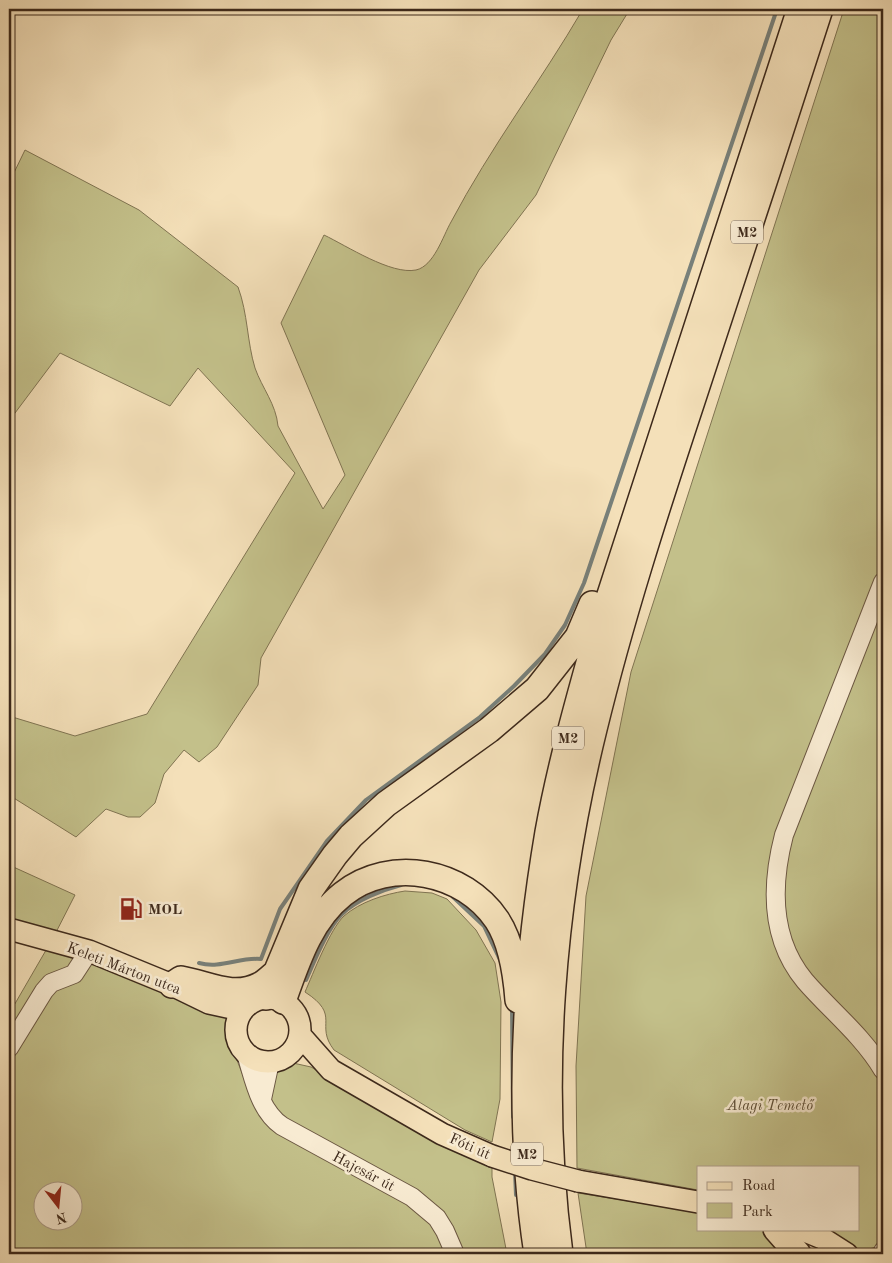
<svg xmlns="http://www.w3.org/2000/svg" width="892" height="1263" viewBox="0 0 892 1263" font-family="'Old Standard TT',serif">
<style>
.green{fill:#c3c08a;stroke:#807452;fill-rule:evenodd}
.lines{fill:none;stroke-linecap:round;stroke-linejoin:round}
.stream{stroke:#78807a;stroke-width:4}
.minor-casing{stroke:#6b5742;stroke-width:20}
.major-casing{stroke:#3d291b;stroke-width:24}
.highway-casing{stroke:#3d291b;stroke-width:28}
.minor{stroke:#f8ebd2;stroke-width:18}
.major{stroke:#f4e0b9;stroke-width:21}
.highway{stroke:#f4e0b9;stroke-width:25}
.major-bridge-casing{stroke:#3d291b;stroke-width:24;stroke-linecap:butt}
.major-bridge{stroke:#f4e0b9;stroke-width:21}
.labels{text-anchor:middle;stroke-width:5;stroke-linejoin:round;paint-order:stroke}
.shield{fill:#f8ebd2;stroke:#756352;stroke-width:1}
.shield-label{font-size:14px;font-weight:bold;fill:#3d291b}
.poi-label{font-size:15px;font-weight:bold;fill:#3d291b;stroke:#f8ebd2;text-anchor:start}
.street-label{font-size:15px;fill:#3d291b;stroke:#f8ebd2}
.park-label{font-size:15px;font-style:italic;fill:#5e4f37;stroke:#f8ebd2}
</style>
<rect width="100%" height="100%" fill="#f4e0b9"/>
<filter id="stains"><feTurbulence type="fractalNoise" baseFrequency=".004" numOctaves="4"/><feColorMatrix values="0 0 0 0 .2 0 0 0 0 .09 0 0 0 0 .02 0 0 0 .5 -.17"/></filter>
<radialGradient id="worn" r=".72"><stop offset=".6" stop-color="#630" stop-opacity="0"/><stop offset="1" stop-color="#630" stop-opacity=".3"/></radialGradient>
<!-- green -->
<path class="green" d="M583,9H630L611,40L536,195L479,270L261,658L258,685L217,747L199,762L184,750L164,774L155,803L140,817H128L106,809L76,837L9,795V716L75,736L147,714L295,473L198,368L170,406L60,353L9,421V183L25,150L139,210L238,287C248,314 247,342 255,368C262,388 276,404 278,426L323,509L345,475L281,323L324,235C347,246 391,275 416,270C434,266 443,236 451,222C490,148 541,81 583,9Z
M844,9H883V1247H877L853,1253L810,1229H858V1167H698V1190L577,1168L576,1066L586,896L631,672Z
M9,865L75,895L50,944L227,1015L236,1023L229,1040L257,1111L264,1121L427,1213L450,1254H9V1014L49,945L9,932ZM42,1190H72V1220H42Z
M405,891L432,893L447,899L476,930L495,963L501,1002L500,1099L492,1142L465,1130L334,1050C314,1024 342,1016 305,992C313,974 330,929 344,916C360,902 385,894 405,891Z
M293,1063L311,1067L328,1076L492,1163V1177L507,1254H460L416,1191L291,1124L272,1106L268,1093L271,1071L279,1064Z
M578,1193L698,1212V1229H767L808,1254H587Z"/>
<g class="lines">
<!-- stream -->
<path class="stream" d="M453,897L484,926L501,962
M199,963C221,969 239,957 261,959L280,909L327,841L366,800L480,717L514,686L545,654L565,625L584,583L777,9
M301,977L306,980C314,962 328,927 342,914C356,900 382,890 401,885
M512,1007L513,1117
M515,1172L516,1195"/>
<defs>
<path id="minor" d="M883,582L784,835C771,885 770,939 805,981C831,1011 862,1035 883,1070
M9,1048L44,991L51,983L74,974L89,951
M246,1054C254,1079 259,1110 282,1126L412,1197L437,1218L445,1231L455,1254
M262,1099L270,1062
M882,1254L883,1251"/>
<path id="major" d="M9,929L89,951L172,985L209,1003L241,1010
M236 1030a32 32 0 1 1 64 0a32 32 0 1 1-64 0Z
M300,1035L331,1070L442,1134L492,1156
M578,1181L698,1202
M800,1229L822,1238L847,1254"/>
<path id="highway" d="M172,985L181,979C209,984 233,999 260,985C266,982 270,977 276,973
M266,997L311,889L335,855L351,836L386,804L489,730L537,689L578,637L592,604
M283,1001C297,962 310,920 343,894C391,856 464,871 497,920C512,943 516,974 518,1000
M776,1229L798,1254
M537,1254C516,1117 525,968 548,832C560,766 578,702 596,638L800,9
M560,1254C537,1081 552,899 594,729C621,618 656,510 692,401C735,270 778,140 820,9"/>
</defs>
<!-- minor casing -->
<use href="#minor" class="minor-casing"/>
<!-- major casing -->
<use href="#major" class="major-casing"/>
<!-- highway casing -->
<use href="#highway" class="highway-casing"/>
<!-- minor -->
<use href="#minor" class="minor"/>
<!-- major -->
<use href="#major" class="major"/>
<!-- highway -->
<use href="#highway" class="highway"/>
<defs>
<path id="major-bridge" d="M492,1156L532,1169L578,1181"/>
</defs>
<!-- major-bridge casing -->
<use href="#major-bridge" class="major-bridge-casing"/>
<!-- major-bridge -->
<use href="#major-bridge" class="major-bridge"/>
</g>
<!-- icons -->
<defs>
<symbol id="fuel-bare" viewBox="-9 -9 18 18"><path d="M-5.5-6h7V0h2V4h1.3V-2.5L3-4.5l.8-.8L6-3V5H2.5V1h-1V6h-7ZM-4.2-4.7v3.2H.2V-4.7Z" fill="#8f2418" stroke="#f8ebd2" stroke-width="2.5" paint-order="stroke"/></symbol>
</defs>
<g fill-rule="evenodd">
<use href="#fuel-bare" x="115" y="893" width="32" height="32"/>
</g>
<g class="labels">
<!-- shield labels -->
<g class="shield">
<rect x="731" y="220.5" width="32" height="23" rx="4"/>
<rect x="552" y="726.5" width="32" height="23" rx="4"/>
<rect x="511" y="1142.5" width="32" height="23" rx="4"/>
</g>
<g class="shield-label">
<text x="747" y="237">M2</text>
<text x="568" y="743">M2</text>
<text x="527" y="1159">M2</text>
</g>
<!-- poi labels -->
<g class="poi-label">
<text x="148" y="914">MOL</text>
</g>
<!-- street labels -->
<g class="street-label">
<text transform="translate(124 968) rotate(21)" y="5">Keleti Márton utca</text>
<text transform="translate(470 1146) rotate(24)" y="5">Fóti út</text>
<text transform="translate(364 1171) rotate(28)" y="5">Hajcsár út</text>
</g>
<!-- park labels -->
<g class="park-label">
<text x="770" y="1110">Alagi Temető</text>
</g>
</g>
<!-- margin -->
<rect width="892" height="1263" fill="none" stroke="#f4e0b9" stroke-width="30"/>
<rect x="10" y="10" width="872" height="1243" fill="none" stroke="#3d291b" stroke-width="2.5"/>
<rect x="15" y="15" width="862" height="1233" fill="none" stroke="#3d291b"/>
<!-- legend -->
<rect x="697" y="1166" width="162" height="65" fill="#f8ebd2" stroke="#ad9d89"/>
<rect x="707" y="1182" width="25" height="8" fill="#f4e0b9" stroke="#ad9d89"/>
<text x="742" y="1190" font-size="15" fill="#3d291b">Road</text>
<rect x="707" y="1203" width="25" height="15" fill="#c3c08a" stroke="#ad9d89"/>
<text x="742" y="1216" font-size="15" fill="#3d291b">Park</text>
<!-- north arrow -->
<g transform="translate(58 1206) rotate(164)"><circle r="24" fill="#f8ebd2" stroke="#ad9d89"/>
<path d="M0-4L9 19L0 12L-9 19Z" fill="#8f2418"/>
<text y="-8" font-size="14" font-weight="bold" text-anchor="middle" fill="#3d291b">N</text>
</g>
<rect width="100%" height="100%" filter="url(#stains)"/>
<rect width="100%" height="100%" fill="url(#worn)"/>
</svg>
